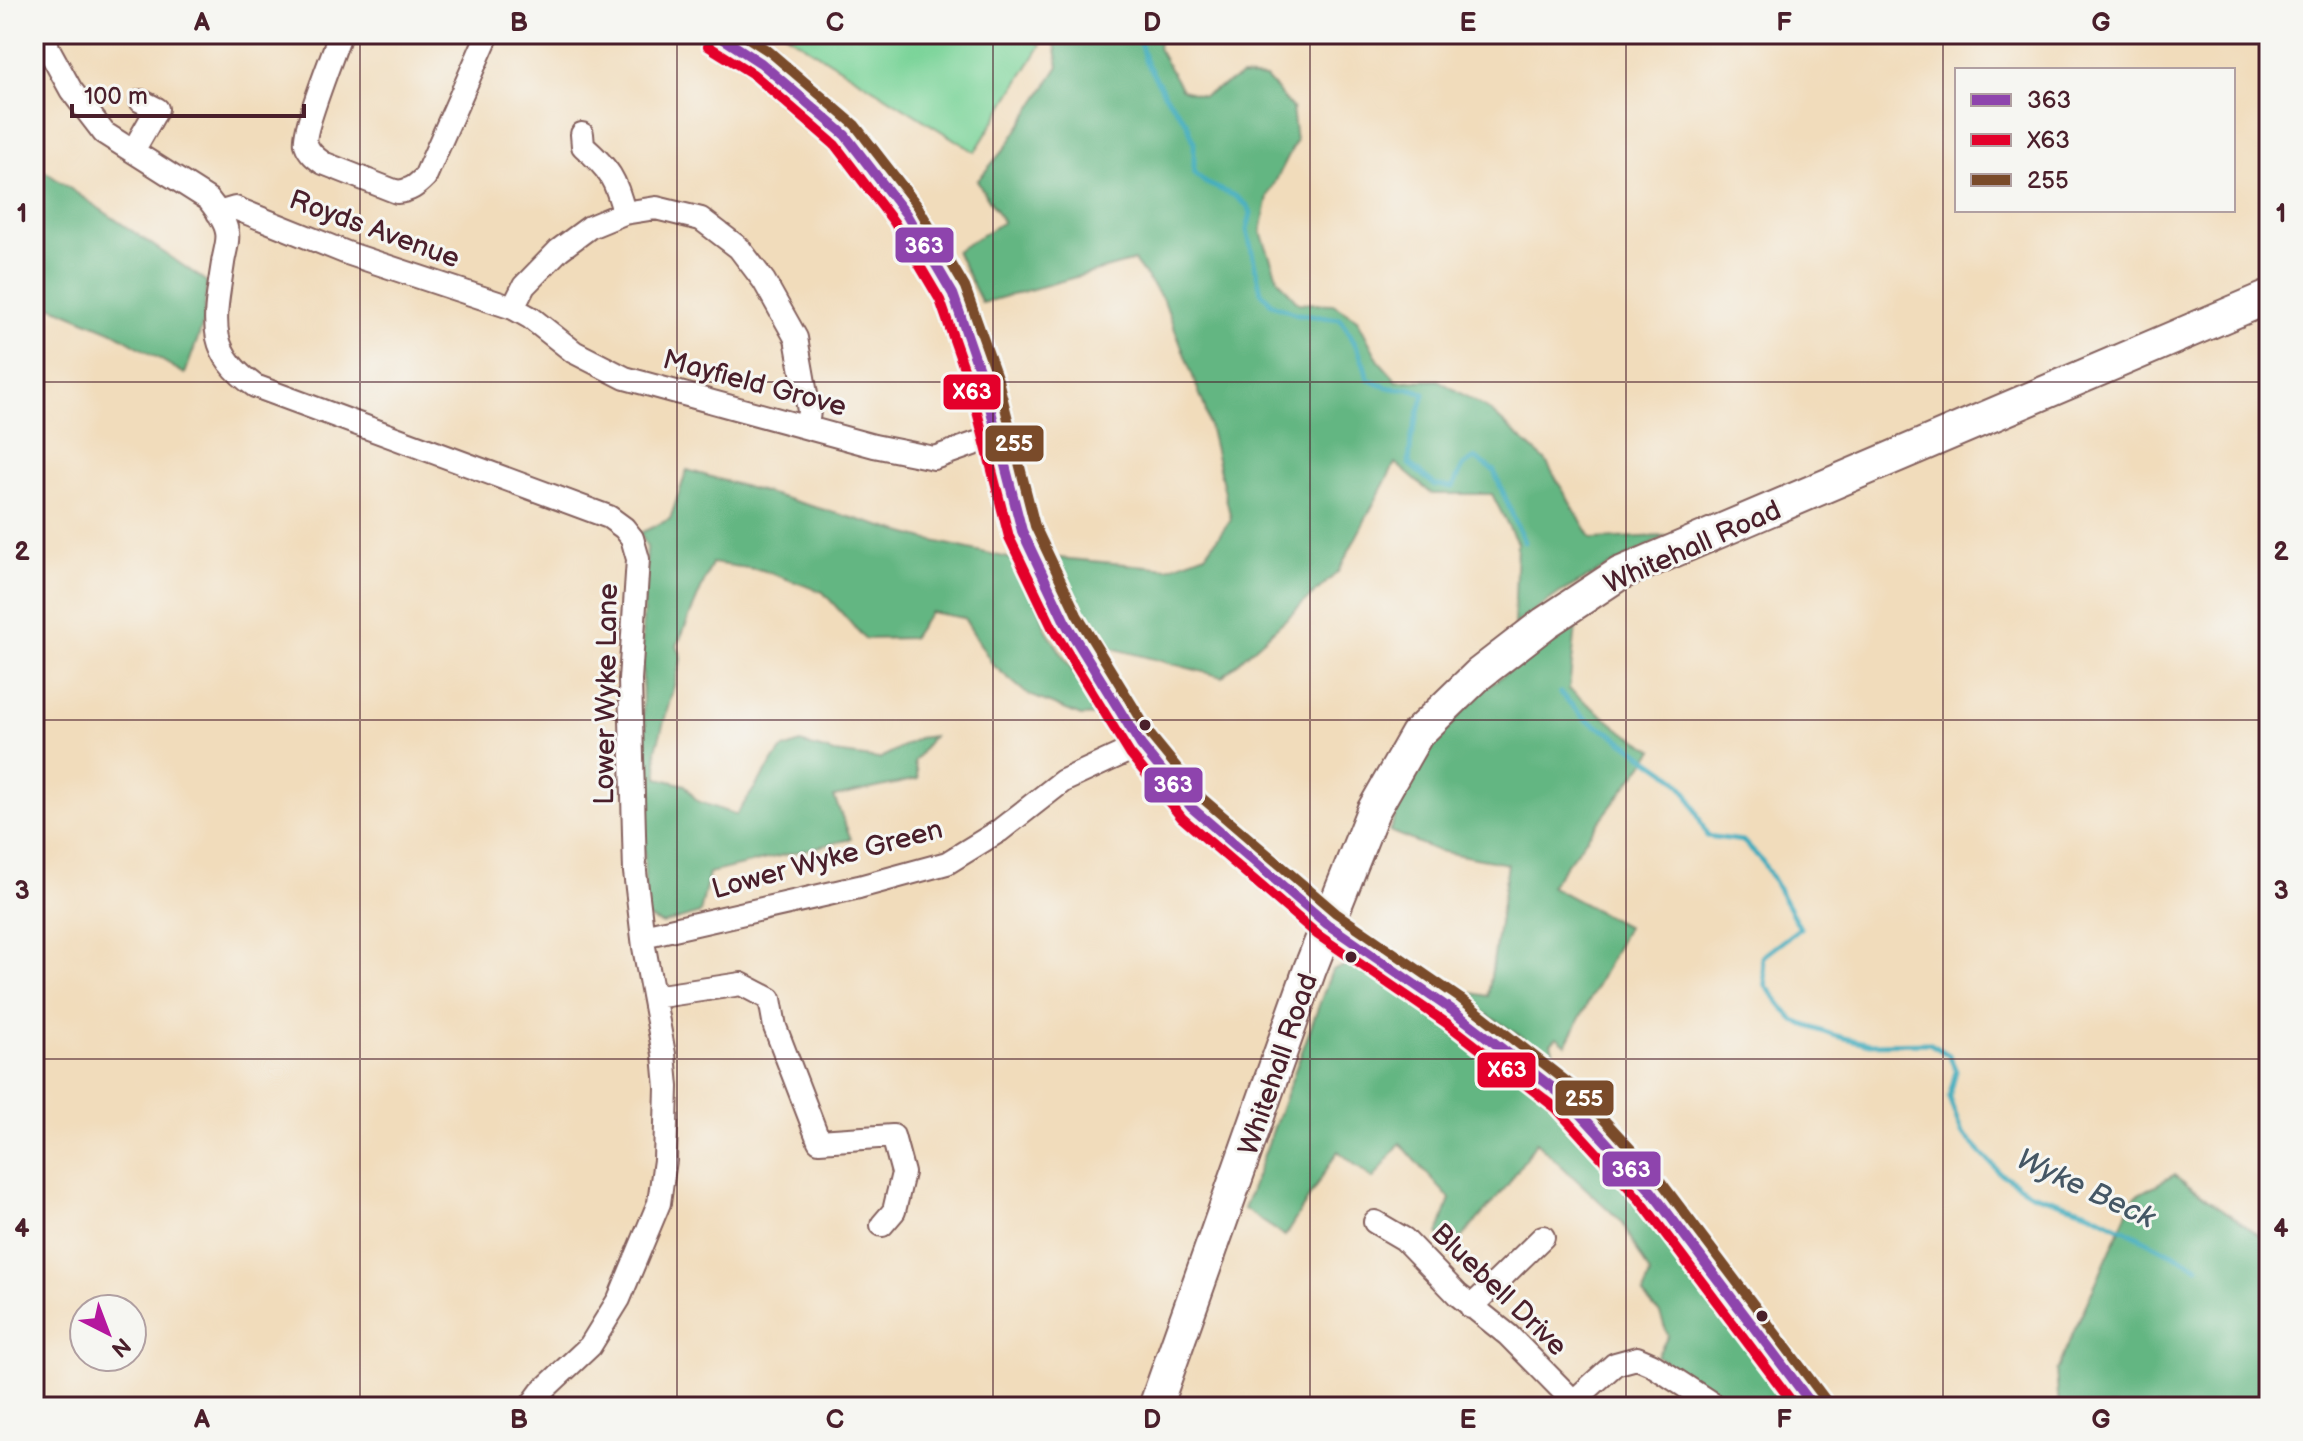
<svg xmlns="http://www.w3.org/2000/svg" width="2303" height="1441" viewBox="0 0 2303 1441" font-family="'Balsamiq Sans',sans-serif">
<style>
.green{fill:#7bd49a;stroke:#627a62;stroke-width:2}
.forest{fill:#64b682;stroke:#576a56;stroke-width:2}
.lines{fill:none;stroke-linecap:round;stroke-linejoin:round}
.stream{stroke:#3eabbc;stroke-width:5}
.minor-casing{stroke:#84615d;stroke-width:26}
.major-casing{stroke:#84615d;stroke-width:32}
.highway-casing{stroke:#84615d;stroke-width:36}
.minor{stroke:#fff;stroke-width:22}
.major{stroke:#fff;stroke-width:28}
.highway{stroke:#fff;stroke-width:32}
.bus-1-casing{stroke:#f6f6f2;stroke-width:16}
.bus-2-casing{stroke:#f6f6f2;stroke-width:16}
.bus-3-casing{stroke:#f6f6f2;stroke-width:16}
.bus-1{stroke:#8e44ad;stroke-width:10}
.bus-2{stroke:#e4002b;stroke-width:10}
.bus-3{stroke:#7a4b2a;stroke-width:10}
.grid{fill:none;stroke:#4a1f2b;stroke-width:2;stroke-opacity:0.55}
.bus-dot{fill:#4a1f2b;stroke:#f6f6f2;stroke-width:3}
.labels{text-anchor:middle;stroke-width:6;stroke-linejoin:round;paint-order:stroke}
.street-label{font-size:28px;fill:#4a1f2b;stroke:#f6f6f2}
.water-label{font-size:30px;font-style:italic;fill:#455765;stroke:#f6f6f2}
.line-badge{stroke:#f6f6f2;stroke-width:3}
.badge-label{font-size:22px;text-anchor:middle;font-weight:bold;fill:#fff}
.neatline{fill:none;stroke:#4a1f2b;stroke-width:3}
.grid-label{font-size:26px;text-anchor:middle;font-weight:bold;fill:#4a1f2b}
</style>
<rect width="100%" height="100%" fill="#f6f6f2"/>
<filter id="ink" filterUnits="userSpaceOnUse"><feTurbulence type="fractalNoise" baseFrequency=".0125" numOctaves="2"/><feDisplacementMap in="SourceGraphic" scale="16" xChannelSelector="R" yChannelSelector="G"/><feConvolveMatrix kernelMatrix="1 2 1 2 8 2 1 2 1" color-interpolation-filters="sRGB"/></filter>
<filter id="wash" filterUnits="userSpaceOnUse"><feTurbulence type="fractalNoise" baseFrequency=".006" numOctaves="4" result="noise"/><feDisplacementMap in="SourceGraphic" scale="32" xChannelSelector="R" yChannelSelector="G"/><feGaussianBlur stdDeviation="1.8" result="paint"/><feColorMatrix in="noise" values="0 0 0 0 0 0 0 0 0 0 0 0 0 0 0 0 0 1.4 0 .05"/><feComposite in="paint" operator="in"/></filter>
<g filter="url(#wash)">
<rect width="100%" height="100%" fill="#f1dcbb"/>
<!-- green -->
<path class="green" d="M786,34H1024L1041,45L975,152Z"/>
<!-- forest -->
<path class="forest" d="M1051,34H1160L1158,48L1182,90L1204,96L1241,76L1266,78L1292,108L1296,141L1268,196L1261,232L1278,279L1298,303L1333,304L1357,319L1379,361L1397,381L1438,380L1489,410L1545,460L1592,539L1666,536L1561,592L1514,625L1517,543L1492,494H1432L1395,463L1338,572L1222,677L1092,643L1047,557L1168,568L1206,554L1231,519L1205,408L1164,301L1134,261L982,303L956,251L1003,222L977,181L1006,147L1059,66L1054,38Z
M34,164L207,282L203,324L185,374L115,333L34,299Z
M687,470L925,539L1026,562L1046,629L1101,715L1081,716L1027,694L993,665L964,618L930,612L912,638L865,639L823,592L762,570L712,563L677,646L682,657L656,750L658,778L685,785L697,801L736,815L781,750L800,743L835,753L879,759L918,738L933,736L914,762L918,779L834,797L851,839L709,873L700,913L663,924L645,917L642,633L647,547L640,533L670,519Z
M1577,619L1569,689L1621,730L1654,750L1550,886L1627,927L1566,1045L1557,1037L1551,1043L1553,1050L1548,1060L1525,1039L1452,992L1453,986H1463V991L1488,996L1508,864L1438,851L1389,831L1422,758L1477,695Z
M1353,964L1387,984L1537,1089L1588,1137L1643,1203L1678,1251L1694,1281L1716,1303L1794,1407H1732L1657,1356L1668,1336L1660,1314L1643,1295L1650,1274L1622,1222L1536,1142L1507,1186L1452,1249L1438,1234L1450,1199L1400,1143L1373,1179L1338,1151L1285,1236L1244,1209L1332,970Z
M2174,1175L2267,1241L2269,1245V1407H2059L2056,1371L2135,1196Z"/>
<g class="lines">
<!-- stream -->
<path class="stream" d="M1138,34L1145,60L1164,93L1187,123L1194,142V173L1206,183L1235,196L1248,206L1251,213L1247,230L1261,292L1272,304L1297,314L1340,319C1353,337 1363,356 1368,379C1376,383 1383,387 1392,388C1407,391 1410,385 1424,394L1411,439L1409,464L1435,485L1453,487L1463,466L1475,458L1494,471L1524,542
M1560,693L1585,719L1612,734L1675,778L1688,794L1707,836L1743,841L1763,862L1800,928L1762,957L1766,986L1794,1021L1833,1035L1869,1044L1929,1043L1949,1055L1956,1071L1949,1098L1962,1133L2001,1174L2031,1193L2090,1212L2198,1267"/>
</g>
</g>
<g filter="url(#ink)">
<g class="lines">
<defs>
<path id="minor" d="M45,34L48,48L71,90L104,133L208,199C215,208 225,220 227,232C229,241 224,254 223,263C215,317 204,351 255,386L609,517L624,528L632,538L638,559L630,680L635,872L644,947L664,1054L667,1087L665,1160L659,1203L619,1299L590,1346L541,1392L530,1407
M340,34C334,53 302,130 306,144C309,153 316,158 323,163L397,192C410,191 416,186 425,177L488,34
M582,134L583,146C609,169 616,179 624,213
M133,151L157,109L141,101
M218,213L235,208L347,253L513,308L531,318L574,352L625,378L874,446L934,458L996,436
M513,308L524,286L559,250L590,227L624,213L656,208L701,219L739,248L764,281L796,338L809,411L807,427
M643,936L859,887L947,863L999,831L1063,781L1141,745
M654,997L741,984L770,999L775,1027L819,1141L893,1136L903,1173L894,1211L882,1225
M1375,1222L1404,1239L1458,1295L1508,1335L1579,1407
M1471,1307L1543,1237
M1574,1401L1615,1364L1637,1358L1651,1364L1717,1407"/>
<path id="major" d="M716,34L761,63L845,135L906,214L953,294L984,384L1022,531L1065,622L1141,745L1192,808L1327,924L1453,1011L1566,1098L1651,1191L1814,1407"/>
<path id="highway" d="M1155,1407L1310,969L1373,811L1417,734L1479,674L1545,623L1619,574L2269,297"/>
</defs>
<!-- minor casing -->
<use href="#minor" class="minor-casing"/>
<!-- major casing -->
<use href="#major" class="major-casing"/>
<!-- highway casing -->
<use href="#highway" class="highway-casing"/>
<!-- minor -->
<use href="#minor" class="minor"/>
<!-- major -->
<use href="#major" class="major"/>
<!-- highway -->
<use href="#highway" class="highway"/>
<defs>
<path id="bus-1" d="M716,34L761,63L845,135L906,214L953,294L984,384L1022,531L1065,622L1141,745L1192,808L1327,924L1453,1011L1566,1098L1651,1191L1814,1407"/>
<path id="bus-2" d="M708,46L753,74L835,145L894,222L940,300L971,388L1009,537L1053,629L1130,754L1182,818L1318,935L1445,1022L1556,1108L1640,1200L1796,1407"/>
<path id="bus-3" d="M742,34L770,52L855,125L917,205L965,287L998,380L1035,526L1077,615L1152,737L1202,798L1336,913L1461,999L1575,1088L1662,1183L1825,1399"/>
</defs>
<!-- bus-1 casing -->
<use href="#bus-1" class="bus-1-casing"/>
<!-- bus-2 casing -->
<use href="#bus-2" class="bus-2-casing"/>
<!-- bus-3 casing -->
<use href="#bus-3" class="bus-3-casing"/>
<!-- bus-1 -->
<use href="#bus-1" class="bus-1"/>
<!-- bus-2 -->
<use href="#bus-2" class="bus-2"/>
<!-- bus-3 -->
<use href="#bus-3" class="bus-3"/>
</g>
</g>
<!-- grid -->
<path class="grid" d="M360,34V1407M677,34V1407M993,34V1407M1310,34V1407M1626,34V1407M1943,34V1407M34,382H2269M34,720H2269M34,1059H2269"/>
<!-- markers -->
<g class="bus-dot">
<circle cx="1145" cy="725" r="7"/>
<circle cx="1351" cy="957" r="7"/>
<circle cx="1762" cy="1316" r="7"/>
</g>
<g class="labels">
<!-- street labels -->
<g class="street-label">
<text transform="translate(375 228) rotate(20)" y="10">Royds Avenue</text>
<text transform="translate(755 382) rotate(15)" y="10">Mayfield Grove</text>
<text transform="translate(1692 546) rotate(-24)" y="10">Whitehall Road</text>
<text transform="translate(605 694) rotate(-89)" y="10">Lower Wyke Lane</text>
<text transform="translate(827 858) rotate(-15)" y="10">Lower Wyke Green</text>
<text transform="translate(1277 1064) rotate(-71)" y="10">Whitehall Road</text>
<text transform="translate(1500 1289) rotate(44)" y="10">Bluebell Drive</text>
</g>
<!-- water labels -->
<g class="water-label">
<text transform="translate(2086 1188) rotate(25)" y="10">Wyke Beck</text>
</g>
</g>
<g class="line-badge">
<rect x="894" y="226" width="61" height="38" rx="8" fill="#8e44ad"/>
<rect x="942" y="373" width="60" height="38" rx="8" fill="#e4002b"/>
<rect x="984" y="424" width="61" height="39" rx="8" fill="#7a4b2a"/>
<rect x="1143" y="766" width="61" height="38" rx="8" fill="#8e44ad"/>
<rect x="1476" y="1051" width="61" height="38" rx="8" fill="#e4002b"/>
<rect x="1554" y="1079" width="61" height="38" rx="8" fill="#7a4b2a"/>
<rect x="1601" y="1150" width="61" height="38" rx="8" fill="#8e44ad"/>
</g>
<g class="badge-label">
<text x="924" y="253">363</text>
<text x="972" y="399">X63</text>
<text x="1014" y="451">255</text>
<text x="1173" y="792">363</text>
<text x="1507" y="1077">X63</text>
<text x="1584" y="1106">255</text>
<text x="1631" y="1177">363</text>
</g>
<!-- margin -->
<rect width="2303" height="1441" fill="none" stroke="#f6f6f2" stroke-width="88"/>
<!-- legend -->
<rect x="1955" y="68" width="280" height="144" fill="#f6f6f2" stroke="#b1a0a2" stroke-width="2"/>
<rect x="1971" y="94" width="40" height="12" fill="#8e44ad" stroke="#b1a0a2" stroke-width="2"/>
<text x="2027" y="108" font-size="24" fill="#4a1f2b">363</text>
<rect x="1971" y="134" width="40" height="12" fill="#e4002b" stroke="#b1a0a2" stroke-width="2"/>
<text x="2027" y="148" font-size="24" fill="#4a1f2b">X63</text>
<rect x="1971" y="174" width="40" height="12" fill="#7a4b2a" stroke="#b1a0a2" stroke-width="2"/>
<text x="2027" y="188" font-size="24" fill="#4a1f2b">255</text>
<!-- north arrow -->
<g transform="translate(108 1333) rotate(138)"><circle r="38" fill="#f6f6f2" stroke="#b1a0a2" stroke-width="2"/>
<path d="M0-6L14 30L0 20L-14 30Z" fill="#b5179e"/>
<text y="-12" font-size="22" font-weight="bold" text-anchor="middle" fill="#4a1f2b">N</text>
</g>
<!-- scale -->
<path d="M72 104v12h232v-12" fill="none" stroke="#4a1f2b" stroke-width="4"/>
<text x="84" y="104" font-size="24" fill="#4a1f2b" stroke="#f6f6f2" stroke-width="6" paint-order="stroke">100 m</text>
<rect x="44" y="44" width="2215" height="1353" class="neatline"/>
<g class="grid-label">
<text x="202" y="31">A</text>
<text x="519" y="31">B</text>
<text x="835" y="31">C</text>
<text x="1152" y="31">D</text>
<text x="1468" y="31">E</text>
<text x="1784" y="31">F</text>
<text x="2101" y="31">G</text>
<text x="22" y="222">1</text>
<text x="2281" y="222">1</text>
<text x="22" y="560">2</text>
<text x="2281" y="560">2</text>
<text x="22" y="899">3</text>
<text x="2281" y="899">3</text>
<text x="22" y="1237">4</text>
<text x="2281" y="1237">4</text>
<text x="202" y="1428">A</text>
<text x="519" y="1428">B</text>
<text x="835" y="1428">C</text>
<text x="1152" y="1428">D</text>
<text x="1468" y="1428">E</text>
<text x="1784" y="1428">F</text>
<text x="2101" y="1428">G</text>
</g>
</svg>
